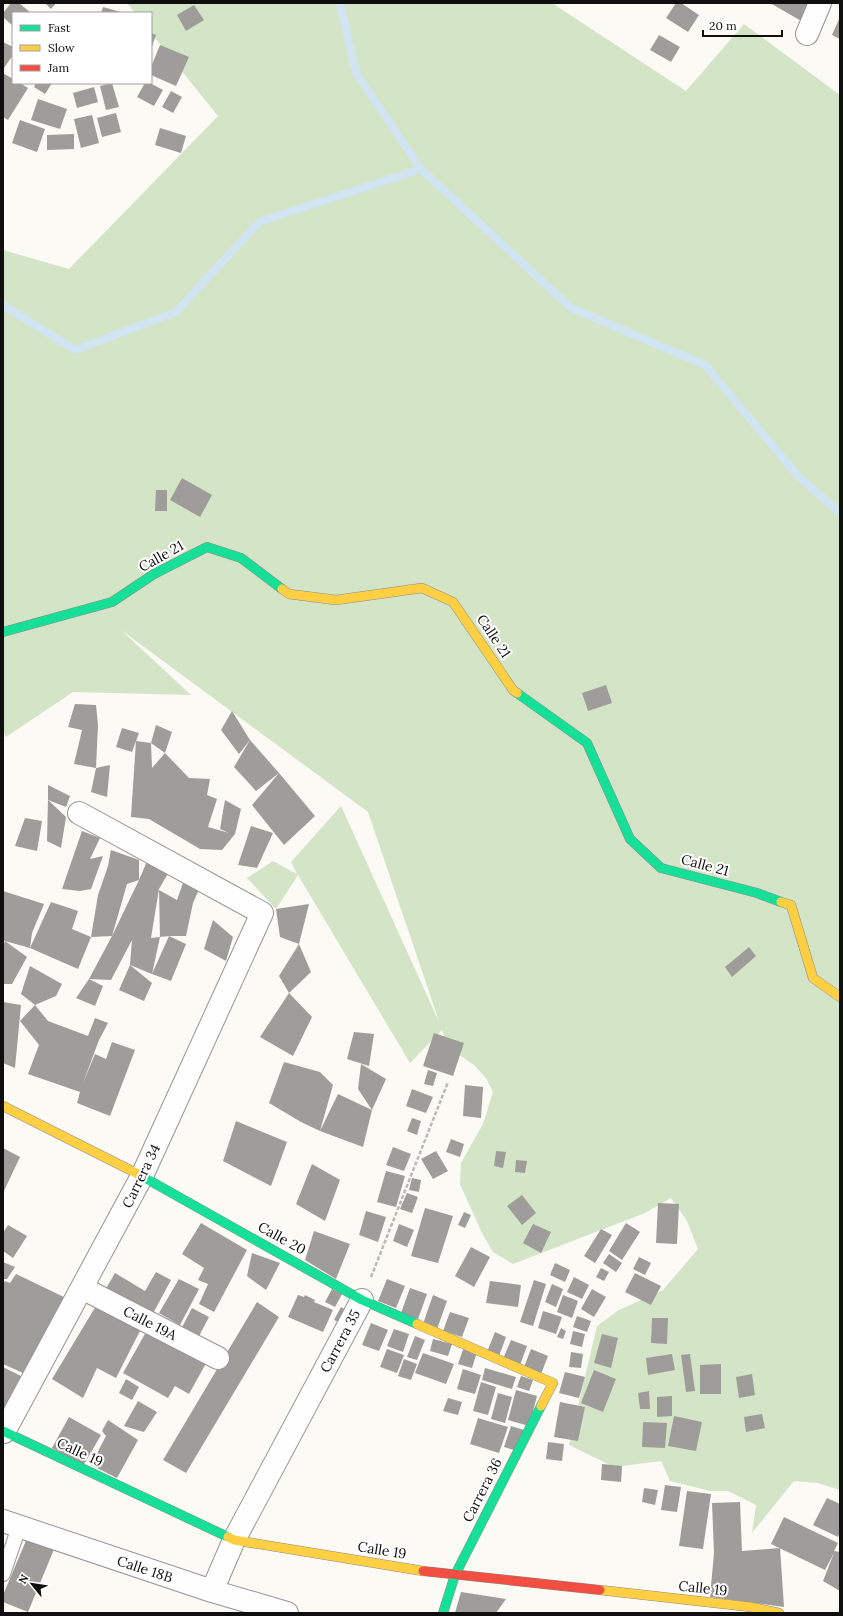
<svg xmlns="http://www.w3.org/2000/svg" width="843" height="1616" viewBox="0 0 843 1616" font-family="Lora,serif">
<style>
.forest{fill:#d4e5c7}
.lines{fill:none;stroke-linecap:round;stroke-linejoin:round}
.stream{stroke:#d0e4f1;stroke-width:8}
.building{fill:#9f9d9a;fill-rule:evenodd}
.lane-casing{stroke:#959593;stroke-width:16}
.street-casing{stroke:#959593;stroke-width:24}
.fast-casing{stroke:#8c8b89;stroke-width:10}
.slow-casing{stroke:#8c8b89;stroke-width:10}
.jam-casing{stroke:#8c8b89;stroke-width:10}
.path{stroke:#b9b9b8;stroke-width:2.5;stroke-dasharray:4 2;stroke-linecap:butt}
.lane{stroke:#fefefe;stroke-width:14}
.street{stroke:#fefefe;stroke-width:22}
.fast{stroke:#16e098;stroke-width:9}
.slow{stroke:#ffcf43;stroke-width:9}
.jam{stroke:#f24e42;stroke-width:9}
.labels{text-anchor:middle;stroke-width:4;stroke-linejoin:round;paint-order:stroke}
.street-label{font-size:14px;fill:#0f0f0f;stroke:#fff}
</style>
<rect width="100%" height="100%" fill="#fbfaf5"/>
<!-- forest -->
<path class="forest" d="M127,3H552L686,91L744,24L840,95V1490L818,1483L794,1481L752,1533L756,1505L728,1491H710L670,1481L661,1461L614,1467L569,1445L597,1326L619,1310L663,1290L698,1249L687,1221L671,1198L645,1213L513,1264L493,1252L482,1233L460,1184L461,1163L483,1124L493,1092L486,1078L474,1065L449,1048L442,1030L410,1063L298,875L276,909L247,878L273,861L297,874L291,862L341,806L440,1024L368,812L121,630L191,695L73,692L6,737L3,731V250L69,269L218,116L151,33V13H135Z"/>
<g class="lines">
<!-- stream -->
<path class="stream" d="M340,3L356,73L421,169
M3,305L75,350L176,312L259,222L421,169L571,308L705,365L798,476L840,513"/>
</g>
<!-- building -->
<path class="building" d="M11,3H19L31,13H13V26L3,17V13Z
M45,3H56L51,9Z
M676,3H681L699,15L688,32L666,18Z
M770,3H814L803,22Z
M194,5L204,20L186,31L177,15Z
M103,7L121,12V13H101Z
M840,17V39L832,35Z
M151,33L156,35L151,49Z
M659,35L680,47L671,62L650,50Z
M3,42L13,47V55L4,68Z
M160,45L189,57L176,86L151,75V67Z
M3,73L13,79V83H20L28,88L8,120L3,117Z
M36,83H52L45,94L34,87Z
M112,83L119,107L106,110L100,86Z
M145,83H150L163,90L154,106L137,97Z
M94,87L98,102L77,108L73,93Z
M171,91L182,97L173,113L162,107Z
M38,99L67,109L60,129L31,120Z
M116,113L121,132L102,137L97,118Z
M92,115L99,143L81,148L74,119Z
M20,120L45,129L37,152L12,143Z
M160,128L186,136L181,153L155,145Z
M74,134V149L47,150V135Z
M182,478L212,495L200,517L170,500Z
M156,490H167V511H155Z
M606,685L612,703L588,711L582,693Z
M75,704L96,705L98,725L96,768L110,765L107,797L91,792L96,768L74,764L82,730L68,727Z
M232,711L250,740L239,754L221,730Z
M156,725L172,732L165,753L151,743Z
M122,728L139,733L136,741L151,743L152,768L165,753L189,778L210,779L207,795L217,799L208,827L229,833L220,829L225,800L241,809L235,834L222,850L200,849L149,819L131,817L136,741L132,752L116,747Z
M250,740L279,773L256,791L234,767Z
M279,773L315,816L284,845L252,805Z
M48,785L70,796L66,807L48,800Z
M48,800L66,817L61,848L47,841Z
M25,818L42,821L37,851L15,846Z
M251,826L273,833L257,868L238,865Z
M82,831L100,838L90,859L103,856L91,889L80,891L62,889Z
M111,850L139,860V880L148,859L170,870L159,889L151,938L160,937L152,974L169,936L160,937L159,890L177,900L184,880L200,887L193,903L186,936H169L186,944L171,981L152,974L130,965L132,940L111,980L89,979L112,936L91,937L98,895L108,866ZM139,880L112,936L127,884Z
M3,891L44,904L32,933L30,948L5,941L27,957L12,984H3V946L5,941L3,940Z
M51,902L78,911L72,929L91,937L78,969L30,948Z
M309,904L299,944L280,937L276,909Z
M213,920L233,937L226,961L204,949Z
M299,944L311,972L289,993L279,976Z
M749,947L756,956L732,977L725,967Z
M130,965L152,983L144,1001L119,990Z
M30,966L62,984L56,996L35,1005L21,994Z
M89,979L103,986L95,1006L76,998Z
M289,993L312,1017L293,1056L260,1037Z
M3,1002L21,1005L15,1068L3,1063Z
M35,1005L48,1021L88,1036L95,1018L108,1023L99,1040L83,1083L95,1054L106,1059L112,1042L135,1050L110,1116L77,1103L80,1092L28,1074L39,1045L20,1021Z
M354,1032L374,1034L369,1066L347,1059Z
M434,1033L464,1043L453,1076L423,1066Z
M284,1062L320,1072L333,1085L320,1131L301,1122L269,1103Z
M361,1064L386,1079L372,1110L358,1089Z
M428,1070L437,1073L433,1086L424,1084Z
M465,1085L483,1087L481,1118L463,1116Z
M412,1089L433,1097L426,1113L406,1106Z
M338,1094L372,1110L363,1147L320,1131Z
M412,1118L421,1121L417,1135L407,1131Z
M236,1121L287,1142L271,1186L223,1161Z
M451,1139L464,1144L460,1157L446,1152Z
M393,1147L411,1154L404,1171L386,1165Z
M3,1148L20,1157L3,1193Z
M436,1151L448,1171L433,1179L421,1159Z
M496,1151L506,1152L503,1168L494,1166Z
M516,1160L527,1161L525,1173L515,1172Z
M312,1164L340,1180L325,1221L296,1204Z
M386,1171L405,1176L396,1207L377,1202Z
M412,1178L421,1180L419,1192L409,1190Z
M407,1193L418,1197L412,1213L400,1209Z
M522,1195L536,1213L522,1225L507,1206Z
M658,1203L679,1204L677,1244L656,1243Z
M425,1208L453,1216L438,1263L411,1256Z
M366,1211L386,1217L378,1242L359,1235Z
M464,1212L471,1215L465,1228L458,1225Z
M201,1223L247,1250L214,1312L199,1304L208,1284L198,1280L204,1268L182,1254Z
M626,1223L640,1232L622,1260L609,1251Z
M399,1224L414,1230L407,1247L393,1241Z
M533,1224L551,1232L541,1253L523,1243Z
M8,1225L27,1236L13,1258L3,1251V1233Z
M601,1229L612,1235L595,1263L584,1256Z
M314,1231L350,1244L336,1279L305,1260Z
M471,1247L490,1257L474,1287L455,1276Z
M252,1253L280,1263L266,1290L247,1276Z
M609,1254L622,1263L616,1272L603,1263Z
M639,1257L651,1263L645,1275L633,1269Z
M3,1262L15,1267L7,1279H3Z
M555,1263L570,1270L565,1282L550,1275Z
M601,1268L609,1272L604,1281L596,1277Z
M156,1272L171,1280L150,1319L104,1292L115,1273L145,1291Z
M635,1273L661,1286L651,1305L625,1292Z
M16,1274L66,1298L23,1373L3,1364V1284L5,1281L10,1283Z
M574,1277L589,1285L582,1299L567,1292Z
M179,1279L199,1289L180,1325L159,1313Z
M387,1279L405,1286L396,1308L378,1301Z
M534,1280L546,1284L533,1326L520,1322Z
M490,1281L521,1285L518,1307L486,1303Z
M552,1284L563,1289L556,1307L545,1302Z
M410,1288L427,1294L418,1319L401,1313Z
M332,1289L342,1294L335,1307L325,1302Z
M592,1289L606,1297L594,1317L581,1309Z
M298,1295L304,1297L305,1295L315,1300L314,1302L333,1310L323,1332L288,1317Z
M433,1295L447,1301L437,1329L423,1324Z
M563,1295L578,1301L572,1318L557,1312Z
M99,1301L141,1329L116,1378L97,1368L83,1398L52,1379Z
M257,1302L279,1317L186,1473L163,1460Z
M341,1307L349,1312L343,1324L334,1320Z
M192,1308L209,1317L197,1340L180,1331Z
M543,1311L562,1317L556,1334L538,1328Z
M450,1312L469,1318L462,1337L443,1331Z
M577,1316L591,1321L587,1332L573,1327Z
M652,1318H668L667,1344L651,1343Z
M371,1323L388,1330L379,1351L362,1345Z
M150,1325L209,1358L189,1394L175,1386L168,1398L123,1373Z
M561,1328L566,1331L563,1339L557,1337Z
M394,1329L409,1334L403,1352L387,1346Z
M573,1331L585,1334L582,1347L570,1344Z
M495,1332L506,1337L499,1356L487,1352Z
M602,1334L618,1338L611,1368L594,1363Z
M415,1336L425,1340L417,1360L407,1357Z
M433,1339L452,1344L448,1356L430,1351Z
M511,1340L527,1346L520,1365L503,1359Z
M464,1347L477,1352L472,1368L458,1364Z
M387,1349L404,1355L397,1373L380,1367Z
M531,1349L548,1356L541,1374L524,1367Z
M571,1352L583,1354L581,1368L569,1367Z
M423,1353L454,1364L446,1384L415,1373Z
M672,1354L675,1370L648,1375L646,1358Z
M690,1354L695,1391L686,1392L681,1355Z
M404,1359L417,1364L411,1380L398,1376Z
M721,1364V1394H700V1365Z
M3,1367L21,1376L3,1410Z
M485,1368L516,1377L512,1389L482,1380Z
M463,1369L481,1375L475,1394L457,1389Z
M594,1370L616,1379L603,1412L581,1403Z
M565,1372L585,1377L579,1398L559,1393Z
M752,1374L755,1395L739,1398L736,1377Z
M521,1376L533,1380L529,1391L517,1387Z
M126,1379L139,1387L132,1400L119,1393Z
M481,1382L496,1387L488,1415L473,1411Z
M516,1390L537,1396L529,1426L508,1420Z
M649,1391L650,1409H640L638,1393Z
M498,1393L512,1397L505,1423L491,1419Z
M672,1396V1416L657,1417V1397Z
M448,1398L462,1402L458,1415L443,1411Z
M138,1401L157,1412L144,1432L124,1426Z
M560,1402L585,1407L578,1441L554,1437Z
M762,1414L765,1428L746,1432L744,1417Z
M674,1416L702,1422L696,1451L668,1446Z
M69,1417L101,1435L83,1466L52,1448Z
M478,1418L508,1427L499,1453L470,1444Z
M108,1420L138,1440L117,1478L91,1465L106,1436L102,1431Z
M643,1422L667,1423L665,1448L642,1447Z
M511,1426L524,1430L517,1451L504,1447Z
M548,1442L564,1444L562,1461L546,1459Z
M602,1464L622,1466L621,1482L601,1480Z
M665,1485L681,1487L677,1512L661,1510Z
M644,1488L658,1490L655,1505L642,1502Z
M687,1491L711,1494L703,1549L679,1546Z
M827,1498L840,1504V1532L838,1537L813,1525Z
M740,1502L742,1551L780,1548L784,1607L710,1597L714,1553L712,1503Z
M784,1517L838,1543L834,1551L840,1552V1591L823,1581L834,1553L825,1570L771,1544Z
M28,1536L55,1547L28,1612L3,1602V1595Z
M461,1592L506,1599L496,1613H455Z"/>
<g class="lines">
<defs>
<path id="lane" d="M3,1574L19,1527"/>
<path id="street" d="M807,34L820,3
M82,1288L218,1358
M4,1432L142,1176L262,913L79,813
M3,1521L212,1591L287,1613
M212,1591L234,1540L362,1300"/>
<path id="fast" d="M3,632L112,602L154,574L207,547L241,558L282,589
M517,693L587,743L630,839L661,868L757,893L781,902
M138,1174L362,1300L417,1324
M3,1431L228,1537
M443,1613L455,1575L541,1406"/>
<path id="slow" d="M282,589L289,594L336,600L422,588L453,602L513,690L517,693
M781,902L791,905L813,978L840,997
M3,1106L138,1174
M417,1324L553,1383L541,1406
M228,1537L234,1540L423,1571
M600,1590L751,1607L779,1613"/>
<path id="jam" d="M423,1571L600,1590"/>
</defs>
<!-- lane casing -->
<use href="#lane" class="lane-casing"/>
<!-- street casing -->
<use href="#street" class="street-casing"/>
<!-- fast casing -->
<use href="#fast" class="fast-casing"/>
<!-- slow casing -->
<use href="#slow" class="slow-casing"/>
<!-- jam casing -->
<use href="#jam" class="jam-casing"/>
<!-- path -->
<path class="path" d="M371,1277L448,1082"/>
<!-- lane -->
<use href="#lane" class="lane"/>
<!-- street -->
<use href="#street" class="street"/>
<!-- fast -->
<use href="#fast" class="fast"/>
<!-- slow -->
<use href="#slow" class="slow"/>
<!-- jam -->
<use href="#jam" class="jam"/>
</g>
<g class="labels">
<!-- street labels -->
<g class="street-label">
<text transform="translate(161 556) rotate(-29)" y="5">Calle 21</text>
<text transform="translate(494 636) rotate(56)" y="5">Calle 21</text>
<text transform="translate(705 865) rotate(15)" y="5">Calle 21</text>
<text transform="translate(141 1176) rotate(-64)" y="5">Carrera 34</text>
<text transform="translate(282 1238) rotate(29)" y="5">Calle 20</text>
<text transform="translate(150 1323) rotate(27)" y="5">Calle 19A</text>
<text transform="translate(340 1341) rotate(-62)" y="5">Carrera 35</text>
<text transform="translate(80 1452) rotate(25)" y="5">Calle 19</text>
<text transform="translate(482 1490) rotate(-63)" y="5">Carrera 36</text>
<text transform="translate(382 1550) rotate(9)" y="5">Calle 19</text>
<text transform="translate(145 1569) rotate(18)" y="5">Calle 18B</text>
<text transform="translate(703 1588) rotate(6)" y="5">Calle 19</text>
</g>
</g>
<!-- border -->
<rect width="843" height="1616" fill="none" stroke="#0f0f0f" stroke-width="8"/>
<!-- legend -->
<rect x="12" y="12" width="140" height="72" fill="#ffffff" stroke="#9f9f9f"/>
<rect x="20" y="25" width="20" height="6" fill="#16e098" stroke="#9f9f9f"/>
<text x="48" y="32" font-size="12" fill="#0f0f0f">Fast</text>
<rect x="20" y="45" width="20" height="6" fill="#ffcf43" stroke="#9f9f9f"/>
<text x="48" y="52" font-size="12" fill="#0f0f0f">Slow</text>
<rect x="20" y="65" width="20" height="6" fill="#f24e42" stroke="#9f9f9f"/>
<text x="48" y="72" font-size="12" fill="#0f0f0f">Jam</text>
<!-- north arrow -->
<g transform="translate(32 1584) rotate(300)" stroke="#ffffff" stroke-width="3" paint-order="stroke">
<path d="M0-3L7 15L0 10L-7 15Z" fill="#0f0f0f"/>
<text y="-6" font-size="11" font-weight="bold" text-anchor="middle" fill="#0f0f0f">N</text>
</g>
<!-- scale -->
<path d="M703 30v6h79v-6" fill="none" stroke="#0f0f0f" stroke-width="2"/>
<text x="709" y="30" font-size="12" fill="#0f0f0f" stroke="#ffffff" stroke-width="3" paint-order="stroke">20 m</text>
</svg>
